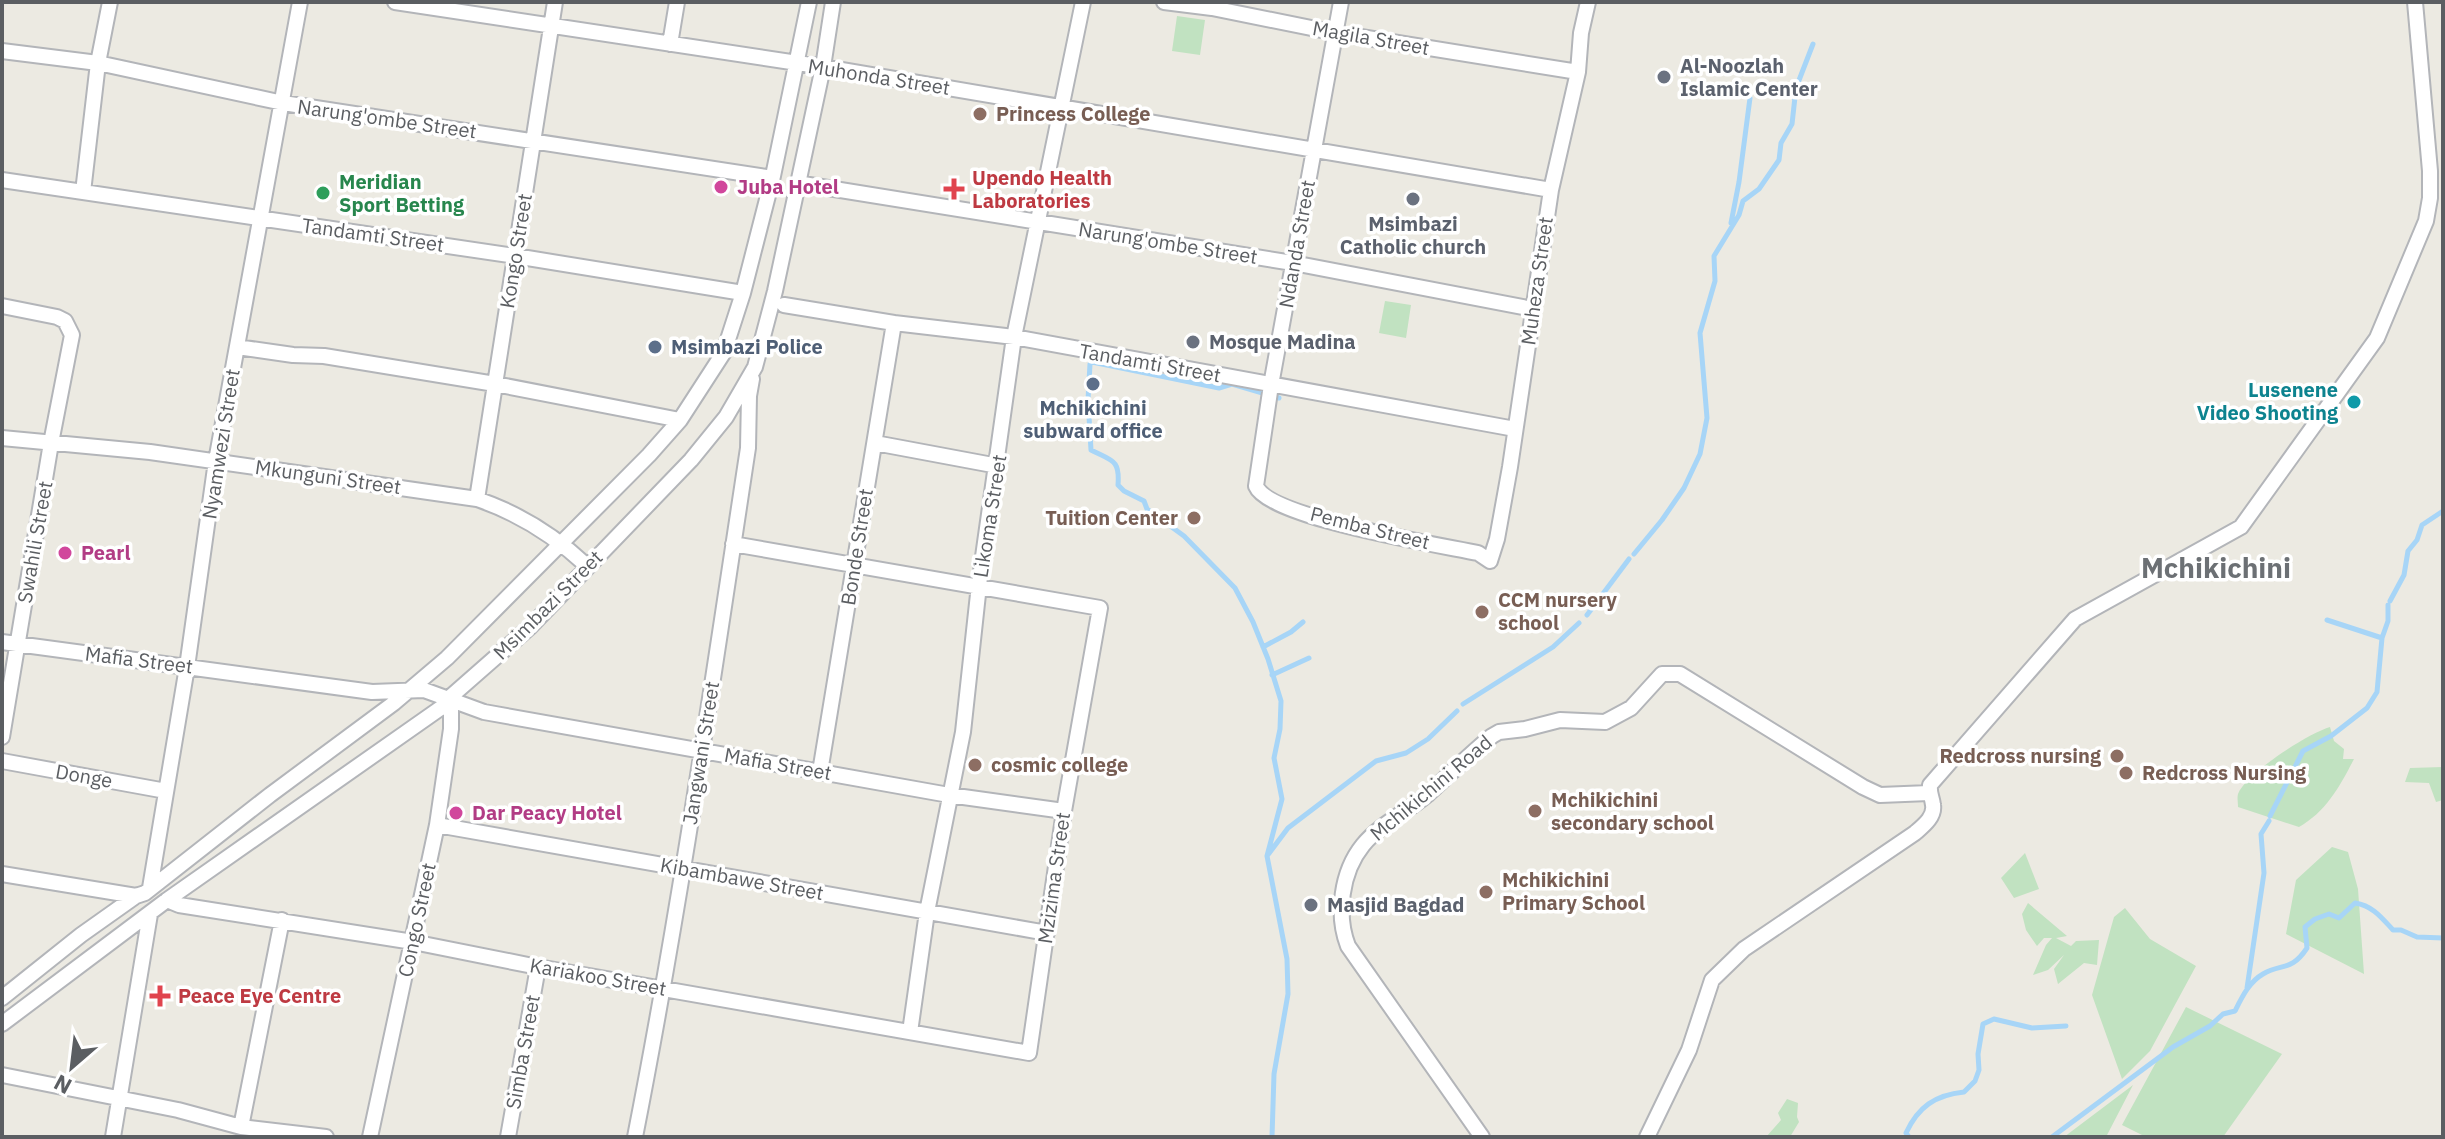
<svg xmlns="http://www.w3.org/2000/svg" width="2445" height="1139" viewBox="0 0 2445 1139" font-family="'IBM Plex Sans',sans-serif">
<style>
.green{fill:#c1e2c1}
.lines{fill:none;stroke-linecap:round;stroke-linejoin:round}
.stream{stroke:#a7d5f7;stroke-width:5}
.minor-casing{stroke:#b3b5b9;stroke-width:18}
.minor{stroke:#fff;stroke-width:14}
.worship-dot{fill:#6b7280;stroke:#fff;stroke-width:3}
.education-dot{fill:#8d6e63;stroke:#fff;stroke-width:3}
.hotel-dot{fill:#d1479c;stroke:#fff;stroke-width:3}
.health-dot{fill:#e0444e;stroke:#fff;stroke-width:3}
.leisure-dot{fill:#2e9e5b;stroke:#fff;stroke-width:3}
.service-dot{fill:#5c6f8a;stroke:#fff;stroke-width:3}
.culture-dot{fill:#0f9aa8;stroke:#fff;stroke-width:3}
.labels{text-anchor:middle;stroke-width:7;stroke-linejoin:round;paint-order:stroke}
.street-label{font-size:20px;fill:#5b5e62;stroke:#fff}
.worship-label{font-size:20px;font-weight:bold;fill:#5b616d;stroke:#fff;text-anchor:start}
.education-label{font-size:20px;font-weight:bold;fill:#785e54;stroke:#fff;text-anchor:start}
.health-label{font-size:20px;font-weight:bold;fill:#be3a42;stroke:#fff;text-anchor:start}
.leisure-label{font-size:20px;font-weight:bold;fill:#27864d;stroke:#fff;text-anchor:start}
.hotel-label{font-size:20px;font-weight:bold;fill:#b23c85;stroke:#fff;text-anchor:start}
.service-label{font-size:20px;font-weight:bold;fill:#4e5e75;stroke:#fff;text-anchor:start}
.culture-label{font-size:20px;font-weight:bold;fill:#0d838f;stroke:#fff;text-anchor:end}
.district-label{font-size:28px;font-weight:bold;fill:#6c7074;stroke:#fff}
</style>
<rect width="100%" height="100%" fill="#eceae2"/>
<!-- green -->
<path class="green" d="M1177,16L1205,20L1200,55L1172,51Z
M1385,301L1411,305L1406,338L1379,333Z
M2330,727L2334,741L2344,749L2343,759H2354C2340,786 2326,812 2299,827L2238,807C2238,802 2237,798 2238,794C2246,773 2309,733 2330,727Z
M2443,767V800L2436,802L2429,783L2405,782L2410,768Z
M2332,847L2348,852L2358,889L2364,974L2286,934L2296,880Z
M2025,853L2039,889L2014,898L2001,878Z
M2028,903L2067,936L2056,938L2071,946L2076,941L2099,940L2097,965L2084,963L2058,984L2054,969L2064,955L2048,970L2033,975L2046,945L2052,938H2044L2037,946L2026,930L2022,914Z
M2125,908L2150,939L2196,966L2150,1051L2122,1079L2092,995L2114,917Z
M2186,1007L2282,1054L2223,1137H2146L2122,1125Z
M2133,1085L2106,1137H2064Z
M1787,1099L1798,1103L1797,1117L1799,1122L1790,1137H1766L1781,1120L1778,1113Z"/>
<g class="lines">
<!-- stream -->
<path class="stream" d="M1731,223L1739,182L1750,98
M1634,554L1662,520L1684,488L1700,454L1707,418L1700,333L1715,281L1714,256L1739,215L1743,201L1759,189L1779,160L1781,143L1792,124L1796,88L1813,44
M2390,601L2404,575L2408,551L2417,540L2422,525L2443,511
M1587,615L1629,559
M2327,620L2382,638
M1263,647L1291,632L1303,622
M1272,675L1309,658
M1463,704L1553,647L1579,623
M2270,816L2303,751L2331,736L2367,708L2377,692L2382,638L2388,621V605
M1267,856L1282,799L1274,758L1280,729L1281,701L1268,659L1253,622L1235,588L1184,536L1147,509L1144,501L1124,491L1118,485C1120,459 1112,461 1091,450L1088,400L1090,364L1092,362L1219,388L1232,384L1279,398
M2247,988L2264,873L2261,834L2269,821
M1272,1137L1274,1074L1288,994L1287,959L1267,856L1288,828L1376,761L1406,753L1428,739L1457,711
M1909,1137L1906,1133C1918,1107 1935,1095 1964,1092L1975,1081L1979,1070L1978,1054L1983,1024L1994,1019L2032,1028L2066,1026
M2052,1137L2173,1047L2210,1026L2223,1014L2235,1011C2242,997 2249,982 2263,974C2282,963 2291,972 2307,948L2305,927L2315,919L2329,914L2339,918L2355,903C2373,906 2381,917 2393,930H2401L2417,937L2443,938"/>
<defs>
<path id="minor" d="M395,2L824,67L1551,190
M1164,2L1212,8L1336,33L1578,72
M1341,2L1271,385L1256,486C1269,518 1440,545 1478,553L1490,561L1497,539L1510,467L1551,190L1578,72L1581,33L1588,2
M670,44L677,2
M2,51L98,63L283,103L766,177L773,176
M2,180L515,256L743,293
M803,184L1293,263L1533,309
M83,192L98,63L110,2
M784,305L894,323L1014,337L1515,429
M2,306L57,317L65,321L72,335L51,443L2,737
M237,347L293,355L324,356L495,384L680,420
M2,438L150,452L477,499C518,513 556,537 587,566
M875,443L998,466
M477,499L555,2
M2,642L372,692L424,690L484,712L949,795L1064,811
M2,761L166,791
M820,772L894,323
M437,825L1047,933
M2,874L136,896
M150,888L187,667L216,461L300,2
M167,900L179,905L413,942L538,967L1029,1053L1064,811L1100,608L733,544
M2,998L81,935L136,896L145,893L270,795L394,703L447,658L649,455L680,420L724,352L743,293L773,176L809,2
M2,1024L167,900L445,705L448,699L530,627L691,460L726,417L755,367L775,291L823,67L833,2
M910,1032L927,912L963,732L979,585L1014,337L1083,2
M2,1075L178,1110L241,1127L326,1137
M241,1127L282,920
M113,1137L150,914
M370,1137L437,825L451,729V709L445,705
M508,1137L538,967
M635,1137C680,908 713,678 748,448L749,396L752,379
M1482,1137L1348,946C1336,915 1341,872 1363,845C1380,824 1407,812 1427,795C1449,775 1469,755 1492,736L1499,732L1525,729L1560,720L1605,722L1631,708L1662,674H1680L1863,787L1880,795L1929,793
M1647,1137L1689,1050L1712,980L1744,949L1915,833C1923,826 1935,817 1933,805C1932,796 1929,794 1930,785L2075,619L2241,527L2377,338L2426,221L2430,198V171L2415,2"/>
</defs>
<!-- minor casing -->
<use href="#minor" class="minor-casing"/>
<!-- minor -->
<use href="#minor" class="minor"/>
</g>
<!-- markers -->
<g class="worship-dot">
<circle cx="1664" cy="77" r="8"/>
<circle cx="1413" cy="199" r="8"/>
<circle cx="1193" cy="342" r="8"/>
<circle cx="1311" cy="905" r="8"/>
</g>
<g class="education-dot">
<circle cx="980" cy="114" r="8"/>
<circle cx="1194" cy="518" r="8"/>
<circle cx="1482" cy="612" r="8"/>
<circle cx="2117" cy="756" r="8"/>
<circle cx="975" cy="765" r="8"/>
<circle cx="2126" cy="773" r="8"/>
<circle cx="1535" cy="811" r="8"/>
<circle cx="1486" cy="892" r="8"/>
</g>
<g class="hotel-dot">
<circle cx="721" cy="187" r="8"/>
<circle cx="65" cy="553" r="8"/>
<circle cx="456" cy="813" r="8"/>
</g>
<g class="health-dot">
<path d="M950 177h8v8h8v8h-8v8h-8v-8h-8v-8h8z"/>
<path d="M156 984h8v8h8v8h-8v8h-8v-8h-8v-8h8z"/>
</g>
<circle class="leisure-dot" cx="323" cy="193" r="8"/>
<g class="service-dot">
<circle cx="655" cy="347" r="8"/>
<circle cx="1093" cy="384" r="8"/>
</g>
<circle class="culture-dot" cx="2354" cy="402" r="8"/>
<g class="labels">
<!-- street labels -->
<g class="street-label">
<text transform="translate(1371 38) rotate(10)" y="7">Magila Street</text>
<text transform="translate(879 77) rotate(9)" y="7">Muhonda Street</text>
<text transform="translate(387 119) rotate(8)" y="7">Narung'ombe Street</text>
<text transform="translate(373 235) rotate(8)" y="7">Tandamti Street</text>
<text transform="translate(1168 243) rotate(9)" y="7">Narung'ombe Street</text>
<text transform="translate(1297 244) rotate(-80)" y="7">Ndanda Street</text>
<text transform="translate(516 251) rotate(-81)" y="7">Kongo Street</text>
<text transform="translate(1537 281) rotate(-82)" y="7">Muheza Street</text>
<text transform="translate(1150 363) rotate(10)" y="7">Tandamti Street</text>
<text transform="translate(221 444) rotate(-81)" y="7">Nyamwezi Street</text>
<text transform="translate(328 477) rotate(8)" y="7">Mkunguni Street</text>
<text transform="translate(990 516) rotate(-81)" y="7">Likoma Street</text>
<text transform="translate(1370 528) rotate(14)" y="7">Pemba Street</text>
<text transform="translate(35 542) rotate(-80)" y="7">Swahili Street</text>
<text transform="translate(857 547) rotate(-81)" y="7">Bonde Street</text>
<text transform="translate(548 605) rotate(-45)" y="7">Msimbazi Street</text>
<text transform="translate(139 660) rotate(7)" y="7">Mafia Street</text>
<text transform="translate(701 753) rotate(-81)" y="7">Jangwani Street</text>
<text transform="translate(778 764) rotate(10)" y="7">Mafia Street</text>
<text transform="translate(84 776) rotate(10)" y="7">Donge</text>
<text transform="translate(1431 788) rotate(-40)" y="7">Mchikichini Road</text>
<text transform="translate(1054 878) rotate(-82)" y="7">Mzizima Street</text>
<text transform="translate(742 879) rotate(10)" y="7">Kibambawe Street</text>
<text transform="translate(417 920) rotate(-78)" y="7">Congo Street</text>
<text transform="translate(598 977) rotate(10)" y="7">Kariakoo Street</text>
<text transform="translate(523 1052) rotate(-80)" y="7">Simba Street</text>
</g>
<!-- worship labels -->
<g class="worship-label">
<text x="1680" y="73">Al-Noozlah<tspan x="1680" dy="23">Islamic Center</tspan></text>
<text x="1413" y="231" text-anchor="middle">Msimbazi<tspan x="1413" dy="23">Catholic church</tspan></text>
<text x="1209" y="349">Mosque Madina</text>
<text x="1327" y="912">Masjid Bagdad</text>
</g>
<!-- education labels -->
<g class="education-label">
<text x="996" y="121">Princess College</text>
<text x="1178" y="525" text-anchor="end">Tuition Center</text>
<text x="1498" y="607">CCM nursery<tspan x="1498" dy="23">school</tspan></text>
<text x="2101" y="763" text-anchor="end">Redcross nursing</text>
<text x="991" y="772">cosmic college</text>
<text x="2142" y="780">Redcross Nursing</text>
<text x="1551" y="807">Mchikichini<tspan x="1551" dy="23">secondary school</tspan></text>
<text x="1502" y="887">Mchikichini<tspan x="1502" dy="23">Primary School</tspan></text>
</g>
<!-- health labels -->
<g class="health-label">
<text x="972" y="185">Upendo Health<tspan x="972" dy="23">Laboratories</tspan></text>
<text x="178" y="1003">Peace Eye Centre</text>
</g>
<!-- leisure labels -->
<g class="leisure-label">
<text x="339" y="189">Meridian<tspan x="339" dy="23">Sport Betting</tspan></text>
</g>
<!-- hotel labels -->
<g class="hotel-label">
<text x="737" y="194">Juba Hotel</text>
<text x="81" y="560">Pearl</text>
<text x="472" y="820">Dar Peacy Hotel</text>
</g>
<!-- service labels -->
<g class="service-label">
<text x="671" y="354">Msimbazi Police</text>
<text x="1093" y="415" text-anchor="middle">Mchikichini<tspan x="1093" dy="23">subward office</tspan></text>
</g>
<!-- culture labels -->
<g class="culture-label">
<text x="2338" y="397">Lusenene<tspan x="2338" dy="23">Video Shooting</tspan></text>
</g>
<!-- district labels -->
<g class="district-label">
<text x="2216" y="578">Mchikichini</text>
</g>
</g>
<!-- border -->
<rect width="2445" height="1139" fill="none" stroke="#5b5e62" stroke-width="8"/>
<!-- north arrow -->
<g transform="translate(72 1067) rotate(208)" stroke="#ffffff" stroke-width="6" paint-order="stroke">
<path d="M0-6L14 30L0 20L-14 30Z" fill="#5b5e62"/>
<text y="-12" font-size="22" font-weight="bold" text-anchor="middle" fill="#5b5e62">N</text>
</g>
</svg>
